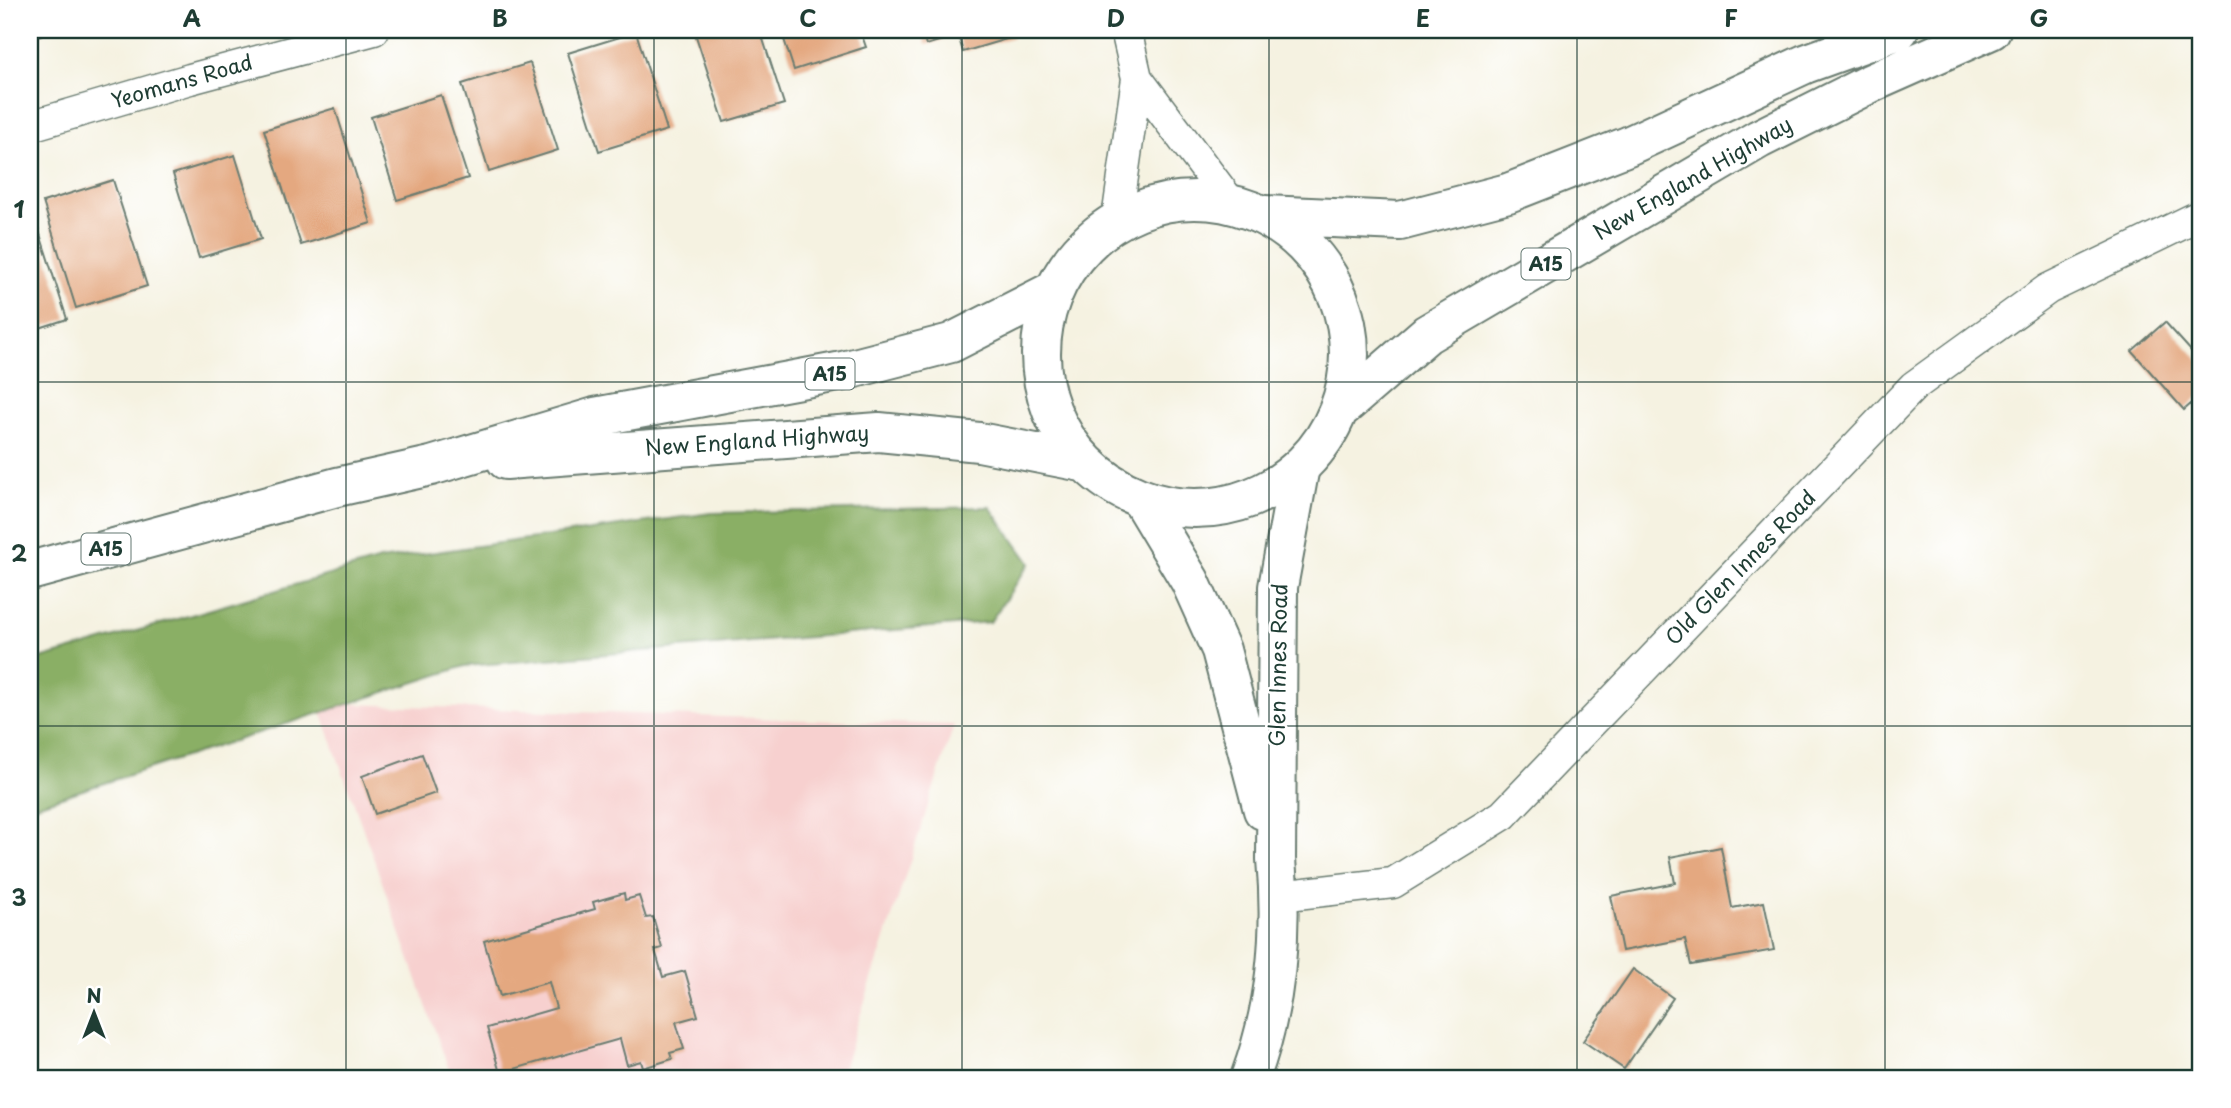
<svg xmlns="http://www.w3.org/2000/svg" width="2231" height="1108" viewBox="0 0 2231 1108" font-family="'Playpen Sans',sans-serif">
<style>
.built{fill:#f7d0cf}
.forest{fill:#8aaf65;stroke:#54764c;stroke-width:2}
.building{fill:#e4a880}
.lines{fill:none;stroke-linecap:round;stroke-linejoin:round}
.street-casing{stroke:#6a7c71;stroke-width:33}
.secondary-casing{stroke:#6a7c71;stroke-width:42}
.highway-casing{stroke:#6a7c71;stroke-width:42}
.street{stroke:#fff;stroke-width:30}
.secondary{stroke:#fff;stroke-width:38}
.highway{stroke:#fff;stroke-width:38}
.grid{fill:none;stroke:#1f3d34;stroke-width:2;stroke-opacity:0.55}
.labels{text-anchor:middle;stroke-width:5;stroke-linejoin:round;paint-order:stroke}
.shield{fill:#fff;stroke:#627771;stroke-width:2}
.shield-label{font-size:19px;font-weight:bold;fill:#1f3d34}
.street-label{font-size:21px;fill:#1f3d34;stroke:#fff}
.neatline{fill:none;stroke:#1f3d34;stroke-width:2.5}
.grid-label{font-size:23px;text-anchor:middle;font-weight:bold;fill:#1f3d34}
</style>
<rect width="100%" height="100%" fill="#fff"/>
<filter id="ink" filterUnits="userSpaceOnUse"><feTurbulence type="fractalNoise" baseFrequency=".0143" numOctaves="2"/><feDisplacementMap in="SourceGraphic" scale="14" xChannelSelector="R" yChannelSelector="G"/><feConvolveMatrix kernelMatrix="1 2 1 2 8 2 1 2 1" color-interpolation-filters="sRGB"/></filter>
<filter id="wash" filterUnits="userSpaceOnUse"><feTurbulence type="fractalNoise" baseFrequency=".00686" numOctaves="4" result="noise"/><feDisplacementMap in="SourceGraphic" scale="28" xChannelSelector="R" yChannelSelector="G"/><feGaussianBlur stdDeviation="1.57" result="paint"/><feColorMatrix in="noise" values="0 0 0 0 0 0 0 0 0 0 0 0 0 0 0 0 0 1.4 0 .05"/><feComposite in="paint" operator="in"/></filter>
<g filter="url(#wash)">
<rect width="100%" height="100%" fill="#f5f2e1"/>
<!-- built -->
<path class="built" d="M318,703L954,725L840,1078H452Z"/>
<!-- forest -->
<path class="forest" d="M990,507L1030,563L990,622L465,666L30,807V662L380,560L711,513Z"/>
<g id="blocks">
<!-- building -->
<path class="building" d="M30,30H39L41,35L30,38Z
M694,30H760L784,104L724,122Z
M781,30H860L866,47L794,70Z
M921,30H1011L1013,37L963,52L958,35L926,45Z
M636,32L667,130L599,151L568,53Z
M530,63L558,150L489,172L462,84Z
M441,95L468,178L397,200L371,117Z
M335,108L371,223L301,245L264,130Z
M235,155L261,239L199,258L173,174Z
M113,180L147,286L76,308L43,202Z
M32,209L67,319L30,331V210Z
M2165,322L2201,362V395L2184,410L2132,351Z
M422,754L436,793L375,814L362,776Z
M1721,847L1732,908L1764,902L1774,950L1691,965L1685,939L1622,951L1611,896L1675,883L1670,857Z
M624,893L625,900L639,896L646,918L653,917L662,948L655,950L663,977L685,971L698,1016L676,1022L684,1049L670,1053L672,1059L643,1068L641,1061L627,1065L620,1039L500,1073L487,1028L556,1008L549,982L500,996L484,941L595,909L593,902Z
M1633,969L1673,998L1624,1069L1583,1041Z"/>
</g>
</g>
<g filter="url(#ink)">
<use href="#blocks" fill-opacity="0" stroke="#6a7c71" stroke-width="2"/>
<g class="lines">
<defs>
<path id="street" d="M1137,78L1231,203
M30,126L190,79L374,30
M1117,219L1137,78L1126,30
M1279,896L1393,883L1503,815L1914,386L2048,289L2201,215"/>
<path id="secondary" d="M1142,501L1190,581L1221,650L1263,810
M1250,1078C1276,1008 1283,933 1276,859L1278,587L1299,472"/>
<path id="highway" d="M1041 354a154 154 0 1 1 308 0a154 154 0 1 1-308 0Z
M1265,215L1400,221L1508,193L1628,146L1805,64L1899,30
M1344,406L1427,334L1759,139L1869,84L1991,30
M506,460L879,432L979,442L1082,462
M30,571L337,487L431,466L595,417L843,371L951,343L1053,291"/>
</defs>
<!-- street casing -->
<use href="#street" class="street-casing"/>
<!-- secondary casing -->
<use href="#secondary" class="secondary-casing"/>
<!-- highway casing -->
<use href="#highway" class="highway-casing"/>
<!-- street -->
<use href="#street" class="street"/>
<!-- secondary -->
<use href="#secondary" class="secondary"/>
<!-- highway -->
<use href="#highway" class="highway"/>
</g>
</g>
<!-- grid -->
<path class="grid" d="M346,30V1078M654,30V1078M962,30V1078M1269,30V1078M1577,30V1078M1885,30V1078M30,382H2201M30,726H2201"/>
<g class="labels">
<!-- shield labels -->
<g class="shield">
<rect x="1521.5" y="248.5" width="49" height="31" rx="5"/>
<rect x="805.5" y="358.5" width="49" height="31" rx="5"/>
<rect x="81.5" y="533.5" width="49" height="31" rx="5"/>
</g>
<g class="shield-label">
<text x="1546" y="271">A15</text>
<text x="830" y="381">A15</text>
<text x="106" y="556">A15</text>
</g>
<!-- street labels -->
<g class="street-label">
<text transform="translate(182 82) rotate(-16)" y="7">Yeomans Road</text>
<text transform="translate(1693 179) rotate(-30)" y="7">New England Highway</text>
<text transform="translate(757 441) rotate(-4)" y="7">New England Highway</text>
<text transform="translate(1741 568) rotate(-46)" y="7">Old Glen Innes Road</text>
<text transform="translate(1279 665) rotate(-89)" y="7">Glen Innes Road</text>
</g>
</g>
<!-- margin -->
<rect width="2231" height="1108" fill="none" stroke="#fff" stroke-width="77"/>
<!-- north arrow -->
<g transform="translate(94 1013)" stroke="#ffffff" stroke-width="5" paint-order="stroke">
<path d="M0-5L12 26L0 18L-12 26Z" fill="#1f3d34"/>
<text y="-10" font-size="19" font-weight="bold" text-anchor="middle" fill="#1f3d34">N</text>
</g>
<rect x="38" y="38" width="2154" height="1032" class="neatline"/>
<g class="grid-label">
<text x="192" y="27">A</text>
<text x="500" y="27">B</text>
<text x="808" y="27">C</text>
<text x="1116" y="27">D</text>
<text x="1423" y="27">E</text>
<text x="1731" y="27">F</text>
<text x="2039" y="27">G</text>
<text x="19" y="218">1</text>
<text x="19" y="562">2</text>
<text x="19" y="906">3</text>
</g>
</svg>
